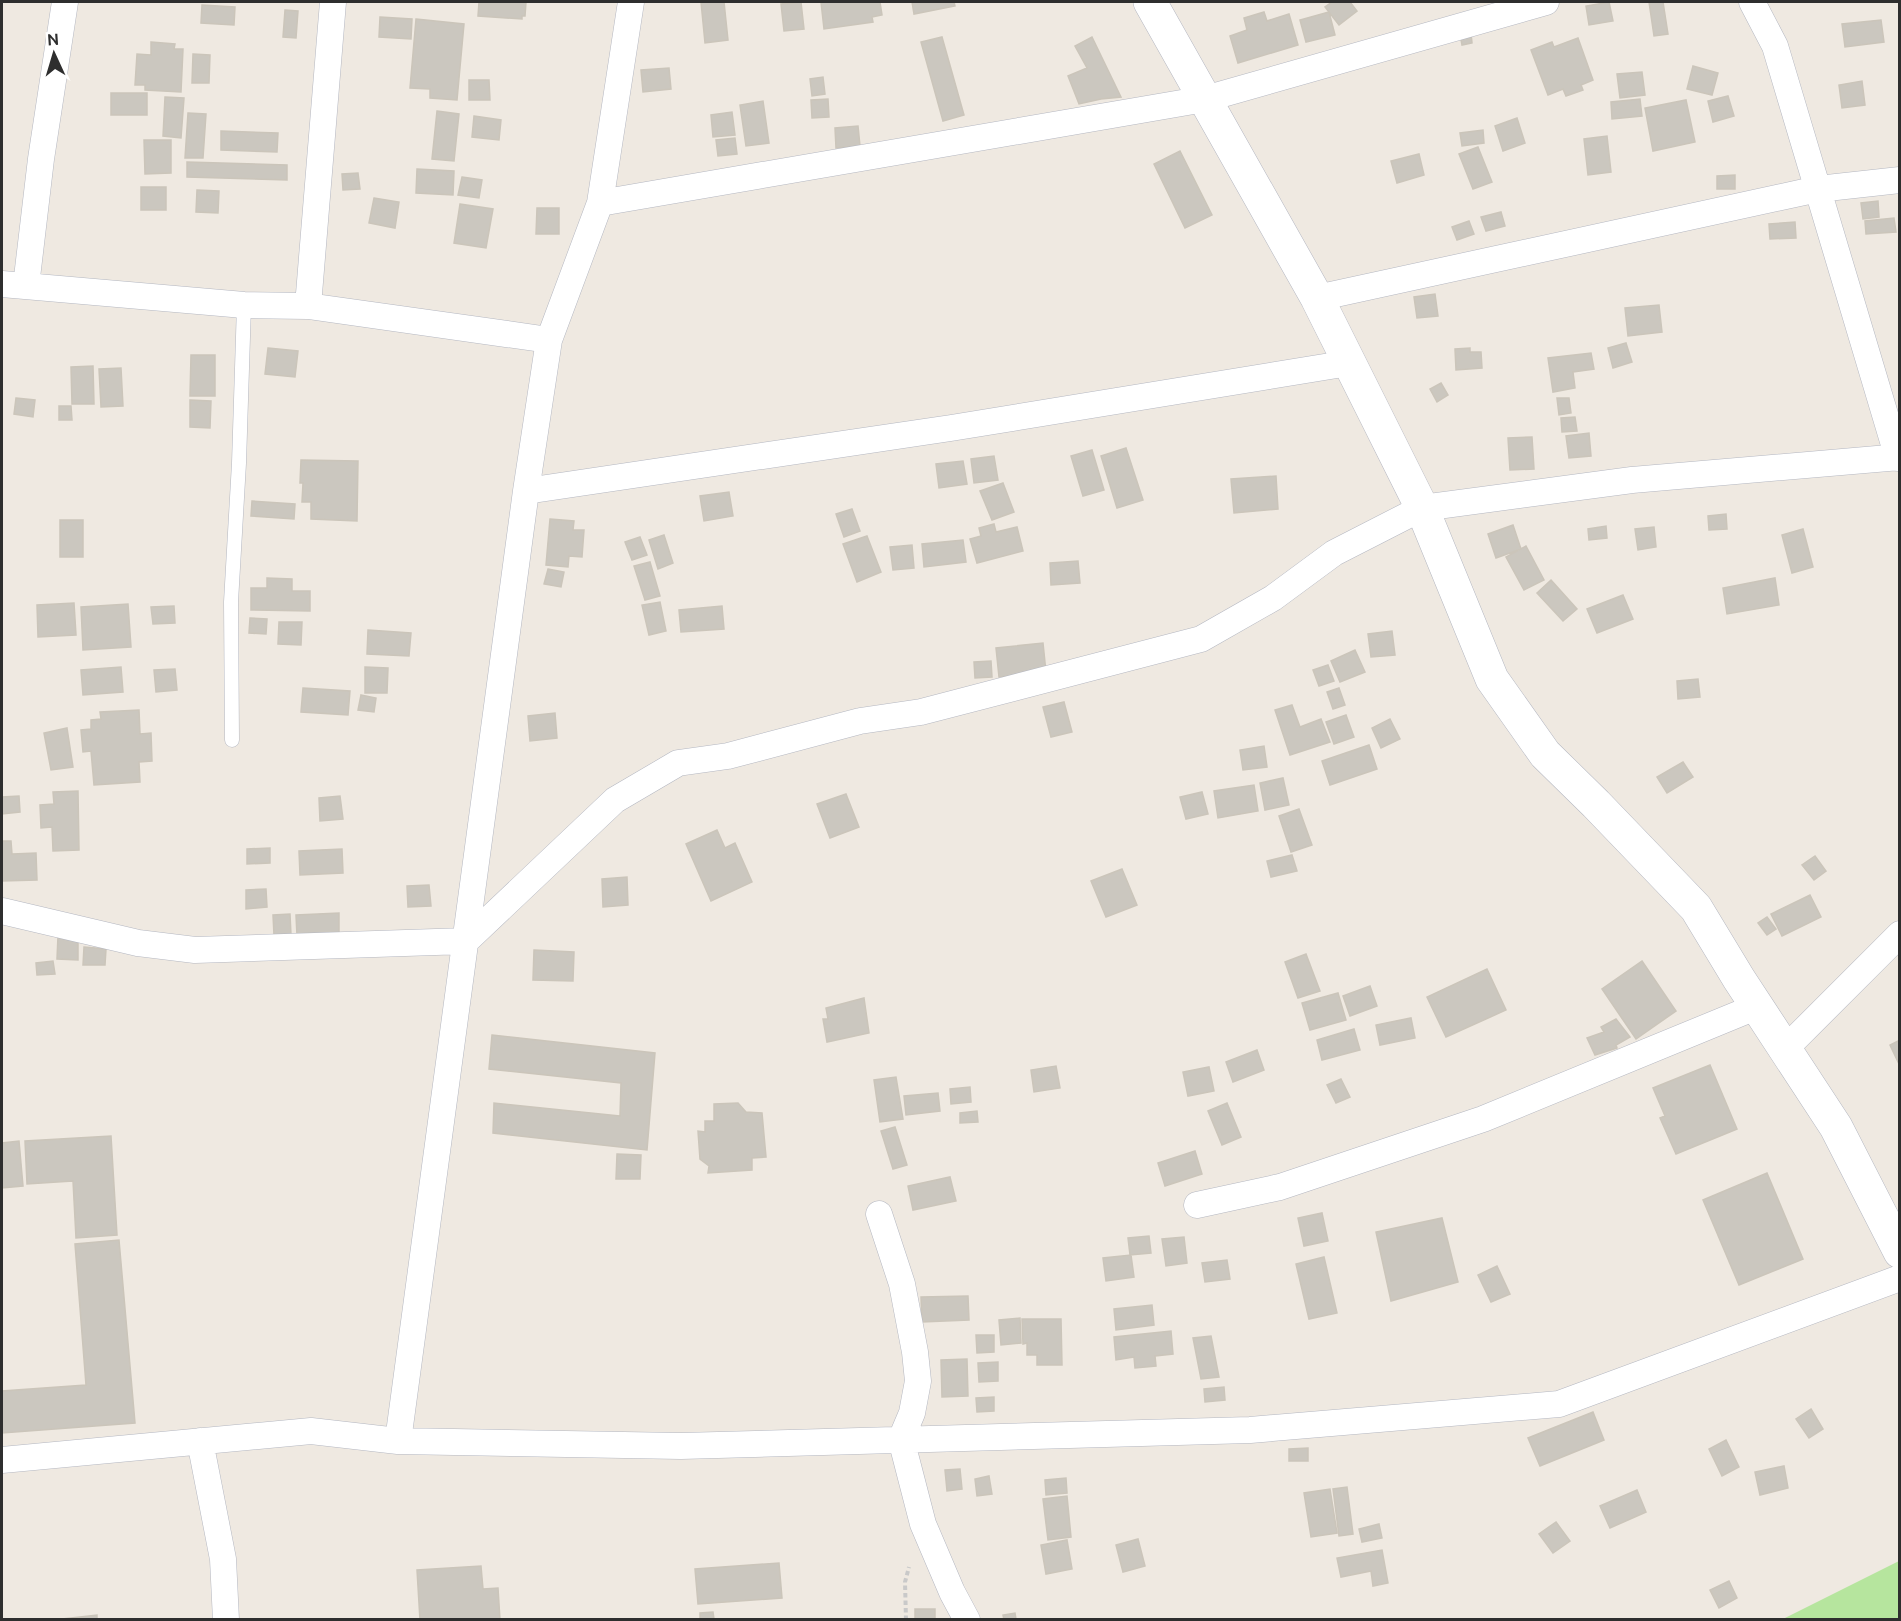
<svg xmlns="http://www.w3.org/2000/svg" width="1901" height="1621" viewBox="0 0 1901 1621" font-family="Ubuntu,sans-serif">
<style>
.green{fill:#b6e59e}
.building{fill:#cbc7bf;stroke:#cbc5ba;stroke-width:1.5}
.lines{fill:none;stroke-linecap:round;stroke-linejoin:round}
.lane-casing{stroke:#b4b7c1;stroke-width:15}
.street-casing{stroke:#b4b7c1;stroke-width:27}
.secondary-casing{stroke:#b4b7c1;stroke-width:34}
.path{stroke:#c9c9c9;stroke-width:4;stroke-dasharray:4.5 3;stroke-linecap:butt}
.lane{stroke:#fff;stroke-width:14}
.street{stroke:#fff;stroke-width:26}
.secondary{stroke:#fff;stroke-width:33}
</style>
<rect width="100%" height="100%" fill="#efe9e1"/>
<!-- green -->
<path class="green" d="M1899,1561V1619H1783Z"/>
<!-- building -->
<path class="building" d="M479,2H526L525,16H522V19L478,16Z
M701,2H724L728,40L705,43Z
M801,2L804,29L784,31L781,4Z
M821,2H886H880L882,15L872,17L873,22L824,29Z
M912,2H954L955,6L914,14Z
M1332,2H1350L1357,11L1339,25L1325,7Z
M1609,2L1613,21L1589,25L1586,6Z
M1649,2H1663L1668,34L1654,36Z
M202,5L235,7L234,25L201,23Z
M285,10L298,11L296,38L283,37Z
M1264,12L1267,21L1289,14L1298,45L1238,63L1230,36L1247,30L1244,18Z
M1329,12L1335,35L1306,42L1300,20Z
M380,17L412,19L411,39L379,37Z
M416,19L464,24L457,100L430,98V89L410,88Z
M1881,20L1884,42L1845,47L1842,24Z
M1471,33L1472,43L1462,45L1460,34Z
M942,37L964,115L943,121L921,42Z
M1092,37L1121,97L1101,99L1079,104L1068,76L1087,68L1075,46Z
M1578,38L1593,80L1581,85L1583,90L1566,96L1563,89L1548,95L1531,50L1552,42L1554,47Z
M151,42L175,44L174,49H183L181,92L145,90V85H135L137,54L151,55Z
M193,54L210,55L209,83H192Z
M1693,66L1718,73L1712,95L1687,89Z
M669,68L671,89L643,92L641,70Z
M1642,72L1645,95L1620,98L1617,74Z
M823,77L825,94L812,96L810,79Z
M469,80H489L490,100H469Z
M1862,81L1865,105L1842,108L1839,85Z
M111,93H147V115H111Z
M1728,96L1734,116L1713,122L1708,101Z
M165,97L184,98L181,138L163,136Z
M828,99L829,117L812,118L811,100Z
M1640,99L1642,116L1612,119L1611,102Z
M1686,100L1695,142L1653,151L1645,108Z
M763,101L769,143L746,146L740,105Z
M437,111L459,114L454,161L432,159Z
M732,112L735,135L713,137L711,115Z
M188,113L206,114L203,158H185Z
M474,116L501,120L499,140L472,137Z
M1517,118L1525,143L1503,151L1495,126Z
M858,126L860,146L836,148L835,128Z
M1483,130L1484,143L1462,146L1460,133Z
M221,131L278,133L277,152L221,150Z
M1607,136L1611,172L1588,175L1584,139Z
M735,138L737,154L718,156L716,140Z
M144,140H171V173L145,174Z
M1478,147L1492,182L1473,189L1459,154Z
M1180,151L1212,215L1185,228L1154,164Z
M1419,154L1424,175L1397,183L1391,161Z
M187,162L287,165V180L187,177Z
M417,169L454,171L453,195L416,193Z
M358,173L360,189L343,190L342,174Z
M1735,175V189H1717V176Z
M462,177L482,180L479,198L458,195Z
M141,187H166V210H141Z
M197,190L219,191L218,213L196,212Z
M374,198L399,202L395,228L369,223Z
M1878,201L1879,217L1863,219L1861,203Z
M460,204L493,209L486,248L454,243Z
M537,208H559V234H536Z
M1501,212L1505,226L1486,231L1481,217Z
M1894,218L1896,232L1866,234L1865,221Z
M1469,221L1474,234L1457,240L1452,227Z
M1795,222L1796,238L1770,239L1769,224Z
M1435,294L1438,316L1417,318L1414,297Z
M1659,305L1662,332L1628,336L1625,308Z
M1626,343L1632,362L1613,368L1608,348Z
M268,348L298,351L295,377L265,374Z
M1470,348V352H1481L1482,368L1456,370L1455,349Z
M1591,353L1594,369L1573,372L1575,388L1553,392L1548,358Z
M191,355H215V396H190Z
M93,366L94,404H72L71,367Z
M121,368L123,406L101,407L99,369Z
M1441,383L1448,395L1437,402L1430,389Z
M16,398L35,400L33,417L14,414Z
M1557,398H1569L1571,413L1559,415Z
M190,400L211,401L210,428L190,427Z
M59,406H71L72,420H59Z
M1575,417L1577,431L1562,432L1561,418Z
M1589,433L1591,456L1569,458L1566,436Z
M1532,437L1534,469L1510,470L1508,438Z
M1126,448L1143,500L1117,508L1101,456Z
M1092,450L1104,490L1083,496L1071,456Z
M994,456L998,480L974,483L971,459Z
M301,460L358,461L357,521L311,519V502H302L303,483H300Z
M963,461L967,484L939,488L936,464Z
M1276,476L1278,509L1234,513L1231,479Z
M1003,483L1014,512L992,520L980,491Z
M729,492L733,516L704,521L700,496Z
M252,501L295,504L294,519L251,516Z
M852,509L860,531L844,537L836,514Z
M1726,514L1727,529L1709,530L1708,516Z
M550,519L574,521L573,530H584L582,557L569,556L568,567L546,565Z
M60,520H83V557H60Z
M994,524L996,532L1017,527L1023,551L977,563L970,539L981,536L979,528Z
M1513,525L1521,549L1496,558L1488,534Z
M1606,526L1607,538L1589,540L1588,529Z
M1654,527L1656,547L1638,550L1635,529Z
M1803,529L1813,567L1792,573L1782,535Z
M664,535L673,563L658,569L649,540Z
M867,536L881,572L857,582L843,544Z
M640,537L647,555L632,560L625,542Z
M963,540L966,562L924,567L922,544Z
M912,545L914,568L893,570L890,547Z
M1526,546L1544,580L1524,590L1506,557Z
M1078,561L1080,583L1051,585L1050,563Z
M650,562L660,596L645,600L634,566Z
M548,569L564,572L561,587L544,584Z
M267,578L292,579V591H310V611L251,610V588H267Z
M1775,578L1779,605L1727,614L1723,588Z
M1551,580L1577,609L1563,621L1537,593Z
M1623,595L1633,619L1597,633L1587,609Z
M660,602L666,631L649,635L642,605Z
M74,603L76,635L38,637L37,605Z
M128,604L131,647L83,650L81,607Z
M174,606L175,623L153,624L151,607Z
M722,606L724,629L681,632L679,610Z
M250,618L267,619L266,634L249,633Z
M279,622H302L301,645L278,644Z
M368,630L411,633L409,656L367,654Z
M1392,631L1395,655L1371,657L1368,634Z
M1043,643L1046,672L999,677L996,648Z
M1355,650L1365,672L1340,682L1331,661Z
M991,661L992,677L975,678L974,662Z
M1328,665L1334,681L1319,686L1313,670Z
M121,667L123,692L83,695L81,670Z
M365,667L388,668L387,693H365Z
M175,669L177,690L156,692L154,670Z
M1698,679L1700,697L1678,699L1677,681Z
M303,688L350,691L348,715L301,712Z
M1339,688L1345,705L1333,709L1327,692Z
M361,695L376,698L374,712L358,710Z
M1064,702L1072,732L1051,737L1043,707Z
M1292,705L1300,727L1321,719L1330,742L1290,755L1275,710Z
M139,710L140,734L151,733L152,761L139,762L140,782L94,785L91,751L83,752L81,730L91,729V720L101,719L100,712Z
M555,713L557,738L530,741L528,716Z
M1346,715L1354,737L1334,744L1326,722Z
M1390,719L1400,739L1381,748L1372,728Z
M67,728L73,767L51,770L44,733Z
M1369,745L1377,769L1330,785L1322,761Z
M1264,746L1267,767L1243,770L1240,750Z
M1683,762L1693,777L1667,793L1657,777Z
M1283,778L1289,805L1265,810L1260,783Z
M1254,785L1258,811L1218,818L1214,791Z
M78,791L79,850L53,851L52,827L41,828L40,805L54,804L53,792Z
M1202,792L1208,814L1186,819L1180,797Z
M846,794L859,827L830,838L817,804Z
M19,796L20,812L2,814V797Z
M340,796L343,819L320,821L319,798Z
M1299,809L1312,845L1291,852L1279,816Z
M717,830L725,848L735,843L752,882L711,901L686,844Z
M2,841H11L12,854L36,853L37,880L2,881Z
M270,848V863L247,864V849Z
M342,849L343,873L300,875L299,851Z
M1292,855L1297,871L1271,877L1267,861Z
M1815,856L1826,871L1814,880L1802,865Z
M1122,869L1137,905L1106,917L1091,881Z
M627,877L628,905L603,907L602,879Z
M429,885L431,906L408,907L407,886Z
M266,889L267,907L246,909V890Z
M1810,895L1821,917L1782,936L1771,914Z
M339,913V935L297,936L296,915Z
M290,914L291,935H274L273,915Z
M1767,917L1776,929L1767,935L1758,923Z
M58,936H78V960L57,959Z
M84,947L106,949L105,965H83Z
M534,950L574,952L573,981L533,980Z
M1306,954L1320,991L1298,998L1285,962Z
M53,961L55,974L37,975L36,963Z
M1642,961L1676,1011L1636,1039L1602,989Z
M1487,969L1506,1010L1446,1037L1427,997Z
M1370,986L1377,1006L1350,1016L1343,996Z
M1338,993L1346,1020L1310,1030L1302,1003Z
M864,998L869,1033L827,1042L823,1019H828L826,1008Z
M1411,1018L1415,1038L1380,1045L1376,1025Z
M1616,1019L1630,1037L1616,1045L1617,1048L1595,1055L1587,1038L1604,1032L1601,1027Z
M1354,1029L1360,1050L1322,1060L1317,1040Z
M492,1035L655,1053L647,1150L493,1133L494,1103L620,1116L621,1083L489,1069Z
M1900,1040V1064H1899L1890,1045Z
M1257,1050L1264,1070L1233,1082L1226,1062Z
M1710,1065L1737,1129L1676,1154L1660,1118L1665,1116L1653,1088Z
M1056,1066L1060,1088L1034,1092L1031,1070Z
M1209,1067L1214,1091L1188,1096L1183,1072Z
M896,1077L903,1119L880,1122L874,1080Z
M1341,1079L1350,1097L1336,1103L1327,1085Z
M970,1087L971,1102L951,1104L950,1089Z
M938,1093L940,1111L906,1115L904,1096Z
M738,1103L746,1112L762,1113L766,1157L752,1158V1170L708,1173L709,1166L700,1159L698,1131L705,1132V1121H714V1104Z
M1227,1103L1241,1137L1222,1145L1208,1111Z
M977,1111L978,1122L960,1123V1113Z
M895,1127L907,1165L893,1169L881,1131Z
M111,1136L117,1235L76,1238L73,1181L27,1184L25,1141Z
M19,1141L23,1186L2,1188V1143Z
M1195,1151L1202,1174L1165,1186L1158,1163Z
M617,1154L641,1155L640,1179H616Z
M1767,1173L1803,1259L1739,1285L1703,1200Z
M950,1177L956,1201L913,1210L908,1186Z
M1322,1213L1328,1241L1304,1246L1298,1218Z
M1442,1218L1458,1282L1391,1301L1376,1232Z
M1149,1236L1151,1253L1130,1255L1128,1238Z
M1184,1237L1187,1263L1166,1266L1162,1239Z
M119,1240L135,1423L2,1433V1391L86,1385L75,1244Z
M1131,1255L1134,1277L1106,1281L1103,1258Z
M1324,1257L1337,1313L1309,1319L1296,1264Z
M1227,1260L1230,1279L1205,1282L1202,1263Z
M1497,1266L1510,1294L1491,1302L1478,1275Z
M968,1296L969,1320L922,1322L921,1297Z
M1152,1305L1154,1325L1116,1330L1114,1309Z
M1020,1318L1021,1343L1001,1345L999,1320Z
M1022,1319H1061L1062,1365H1037V1355H1027V1343L1023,1344Z
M1171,1331L1173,1354L1155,1356L1156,1366L1135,1368L1134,1357L1116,1360L1114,1337Z
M976,1335H994V1352L977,1353Z
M1211,1336L1219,1377L1201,1379L1193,1338Z
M967,1359L968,1396L942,1397L941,1360Z
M998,1362V1381L979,1382L978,1363Z
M1224,1387L1225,1400L1205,1402L1204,1389Z
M994,1397V1411L977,1412L976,1398Z
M1811,1409L1823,1429L1809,1438L1796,1419Z
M1593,1412L1604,1440L1540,1466L1528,1438Z
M1726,1440L1739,1467L1722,1476L1709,1449Z
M1308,1448V1461H1289V1449Z
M1784,1466L1788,1488L1760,1495L1755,1472Z
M960,1469L962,1489L947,1491L945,1470Z
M989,1476L992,1494L977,1496L975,1479Z
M1066,1478L1067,1493L1046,1495L1045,1480Z
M1347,1487L1353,1534L1339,1536L1333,1489Z
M1330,1489L1337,1533L1311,1537L1304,1493Z
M1637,1490L1646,1512L1610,1528L1600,1506Z
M1067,1496L1071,1537L1048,1540L1043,1499Z
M1556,1522L1570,1541L1553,1553L1539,1534Z
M1379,1524L1382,1538L1362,1542L1359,1529Z
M1138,1539L1145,1566L1123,1572L1116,1545Z
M1067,1540L1072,1569L1046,1574L1041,1545Z
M1382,1550L1388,1583L1373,1586L1371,1571L1341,1577L1337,1558Z
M779,1563L782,1598L698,1604L695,1569Z
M481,1566L483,1589L498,1588L500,1620H420L417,1570Z
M1729,1581L1737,1598L1719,1608L1710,1590Z
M915,1609H935V1620H915Z
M713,1612L714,1619L700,1620V1613Z
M1015,1613L1016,1619L1004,1620L1003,1615Z
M97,1615V1620H53Z"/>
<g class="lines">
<defs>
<path id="lane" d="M232,740L231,602L239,463L244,305"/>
<path id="street" d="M1752,2L1775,46L1898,458
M600,203L1205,99L1546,2
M2,284L244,305L308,306L549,340L526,491L398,1441
M26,286L41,159L65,2
M1317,298L1818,189L1900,180
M308,306L333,2
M549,340L600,203L631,2
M526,491L951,428L1349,363
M2,911L138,943L195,950L466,941L615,800L678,763L728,756L860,721L921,712L1201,639L1273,598L1334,553L1422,508L1632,480L1900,457
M1785,1049L1900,934
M1197,1205L1280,1187L1483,1119L1758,1006
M879,1214L902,1284L915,1352L918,1381L912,1413L901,1439L923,1524L952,1592L967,1620
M200,1441L223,1559L226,1620
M2,1460L311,1431L398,1441L681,1446L1250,1430L1559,1404L1900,1278"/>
<path id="secondary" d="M1150,2L1317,298L1422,508L1492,679L1545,754L1596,804L1696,908L1739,979L1836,1127L1900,1252"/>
</defs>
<!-- lane casing -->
<use href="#lane" class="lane-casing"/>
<!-- street casing -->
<use href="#street" class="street-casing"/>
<!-- secondary casing -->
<use href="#secondary" class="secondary-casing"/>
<!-- path -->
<path class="path" d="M906,1620L905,1582L909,1567"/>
<!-- lane -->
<use href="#lane" class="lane"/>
<!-- street -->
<use href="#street" class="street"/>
<!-- secondary -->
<use href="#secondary" class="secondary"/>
</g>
<!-- border -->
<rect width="1901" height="1621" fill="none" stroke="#2e2e2e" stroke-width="6"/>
<!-- north arrow -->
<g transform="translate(54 54) rotate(356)" stroke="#ffffff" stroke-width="4.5" paint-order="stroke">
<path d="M0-4.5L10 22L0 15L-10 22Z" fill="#2e2e2e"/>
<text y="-9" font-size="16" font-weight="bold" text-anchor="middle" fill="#2e2e2e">N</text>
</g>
</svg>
